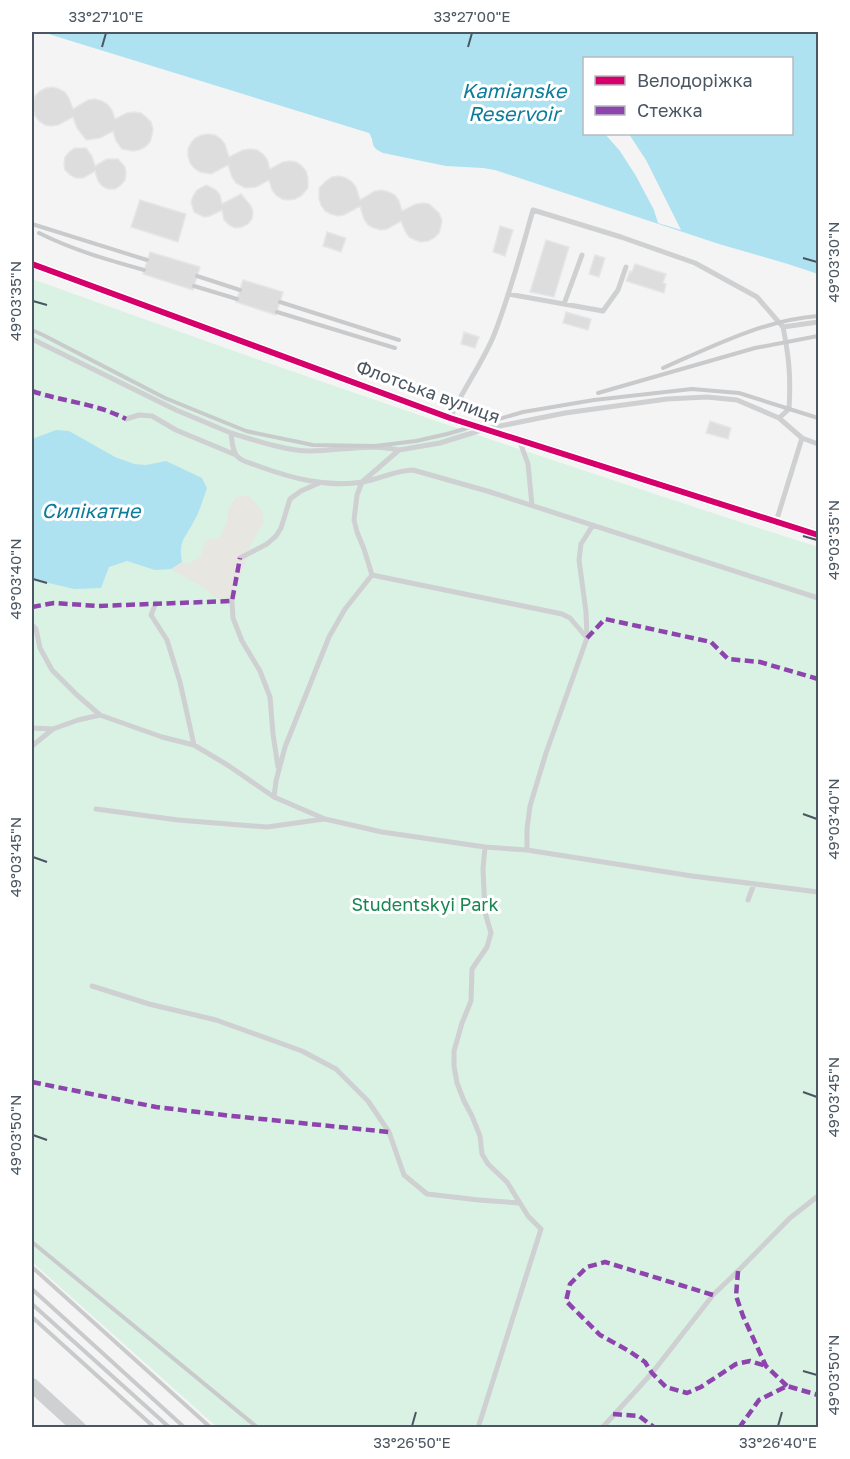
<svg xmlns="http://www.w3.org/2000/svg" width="850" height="1459" viewBox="0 0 850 1459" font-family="'Golos Text',sans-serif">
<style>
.green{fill:#d9f2e3}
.sand{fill:#e7e6e1}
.water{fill:#aee2f0;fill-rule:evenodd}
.pier{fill:#f4f4f4}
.building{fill:#ddddde;stroke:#e5e6e7;stroke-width:1.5}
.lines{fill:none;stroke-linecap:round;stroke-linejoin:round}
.service{stroke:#ced0d2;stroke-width:5}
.minor{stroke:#ced0d2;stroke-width:10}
.tertiary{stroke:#ced0d2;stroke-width:14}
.rail{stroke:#c9cacc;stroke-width:4}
.quiet{stroke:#8e44ad;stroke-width:4.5;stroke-dasharray:9 4.5;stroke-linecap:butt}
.cycleway-casing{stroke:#fff;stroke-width:10}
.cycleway{stroke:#d6006c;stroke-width:6}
.ticks{fill:none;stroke:#4a5661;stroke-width:2}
.labels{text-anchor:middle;stroke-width:6;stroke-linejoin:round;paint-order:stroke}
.street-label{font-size:18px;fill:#4a5661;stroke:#fff}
.park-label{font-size:18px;fill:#17864f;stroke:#fff}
.water-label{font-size:20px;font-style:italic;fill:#0c7c9b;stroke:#fff}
.neatline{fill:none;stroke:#4a5661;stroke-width:2}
.ticks-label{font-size:15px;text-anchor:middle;fill:#4a5661}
</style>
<rect width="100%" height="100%" fill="#f4f4f4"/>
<!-- green -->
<path class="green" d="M32,279C292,373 555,463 818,547V1427H217L32,1262Z"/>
<!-- sand -->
<path class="sand" d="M248,495L262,510L264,522L249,548L247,559L232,596L221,601L211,594L203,587L171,569L182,562L190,564L201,555L205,541L220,537L227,522L228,510L235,498Z"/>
<!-- water -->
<path class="water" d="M42,32H818V274L788,264L719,244L495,170L483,168L446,166L383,153C368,146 376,143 369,133ZM584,58H792V134H584Z
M56,430L69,431L115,457L134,464L146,465L166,461L202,478L207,488C203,499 200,511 194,521C185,539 178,540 182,562L171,569L155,570L127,561L109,567L101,588L74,589L32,579V439Z"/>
<!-- pier -->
<path class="pier" d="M605,134H629L646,160L681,230L658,223L654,210L636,176L620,151Z"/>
<!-- building -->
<path class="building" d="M53,87L59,89L65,92L69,98L73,109L88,100L95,99L102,101L107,104L112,110L115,119L127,113L134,112L141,113L146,117L151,122L153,129L152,135L150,142L145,147L139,150L133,151L122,149L116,141L113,131L100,138L86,140L77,128L73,117L58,125L51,126L45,125L39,121L35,116L33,109V103L35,96L40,91L46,88Z
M208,134L215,135L221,139L225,144L229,157L243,150L250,149L257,150L263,154L267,159L270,169L283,162L290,161L296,162L302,166L306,171L308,178V188L301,196L295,199L288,200L282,199L276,195L272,190L269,180L256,187L245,188L236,183L232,177L228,165L211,174L200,172L194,168L190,163L188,156V149L191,143L195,138L202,135Z
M75,148H86L92,156L95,166L107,159H118L125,167L126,173L125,180L121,185L115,189H108L102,186L98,181L95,171L83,178H76L70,175L65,170L64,164L65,157L69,152Z
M339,176L346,178L351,181L356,187L360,200L375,191L382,190L389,192L395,195L399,201L402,211L416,204L423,203L429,204L439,213L442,220L441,226L439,233L434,238L428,241L421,242L415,240L409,237L405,231L401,221L387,229L381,230L374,228L368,225L364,219L360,206L344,215L338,216L331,214L325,211L321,205L319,199V188L326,181L332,177Z
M206,185L216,190L220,195L222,204L241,194L251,206L253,212L252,219L248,224L242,227L235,228L229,225L224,220L222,210L210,216L204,217L194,212L191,202L193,196L197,190Z
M140,200L186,214L178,242L131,227Z
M500,226L513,230L505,256L493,252Z
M327,232L346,238L341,252L323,246Z
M546,240L569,247L554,297L530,292Z
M150,252L200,267L193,290L143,274Z
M595,255L605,258L599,277L589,274Z
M635,264L666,274L663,283L666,284L664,293L626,281L630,271L632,272Z
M243,280L283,292L276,315L236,302Z
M566,312L591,319L588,330L563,323Z
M464,332L479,337L475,348L461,344Z
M710,421L731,428L728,439L706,433Z"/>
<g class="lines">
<!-- service -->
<path class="service" d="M508,294L603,311L618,290L626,267
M564,304L582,255
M32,339L176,410L231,433C232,441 232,450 237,456C242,462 251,463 258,466C291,478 327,488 363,482C380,479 396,470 413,470L487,491L818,598
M450,418C463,389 482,364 494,335C510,294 521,252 533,210L621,237L695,263L757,297L783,327
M779,418L789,409C791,377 789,357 783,327L818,322
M126,419L139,415L152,416L176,430L236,455
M231,433C254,440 287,451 310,451C339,451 370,443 399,450
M520,442L528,464L532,505
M776,522L802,438L818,444
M240,558L267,544L276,536L281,528L290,499L301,491L319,483
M372,575L562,614L570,618L587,638
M232,601L233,618L242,641L260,671L270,697L273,734L278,767
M156,603L151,615L167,640L180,682L194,745
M32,625L36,629L40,648L52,670L77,695L100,715L78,720L53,729
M100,715L162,737L194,745L229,766L274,797L325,819L382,832L485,847L527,850L692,876L818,892
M32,728L53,729L32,746
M274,797L276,781L285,747L329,637L345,609L372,575L364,549L357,532L354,520L357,495L362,482L399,450L440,443L485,429L565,413L667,399L707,397L737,400L779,418L802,438
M96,809L178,820L267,827L324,819
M527,850V829L530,806L546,753L587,638L586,612L579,560L581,544L593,525
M748,900L754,884
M92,986L149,1004L216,1020L302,1051L336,1069L368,1101L389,1132L404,1175L427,1194L479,1200L519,1203
M478,1428L541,1229L528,1216L507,1182L488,1164L482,1154L480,1136L472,1116L464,1101L457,1083L454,1066V1051L462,1023L471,1001L472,969L487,947L491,933L485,912L483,869L485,847
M602,1428L652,1373L713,1295L738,1271L790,1218L818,1196"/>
<!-- minor -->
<path class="minor" d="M32,264L450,418L818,535"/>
<!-- tertiary -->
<path class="tertiary" d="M32,1385L79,1428"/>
<!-- rail -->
<path class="rail" d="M32,224L147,260
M39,233C73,250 108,260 144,270
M197,276L240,290
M194,286L237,299
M280,302L399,340
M277,312L395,348
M32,330L43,335L165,398L246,431L313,445L375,446L416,441L447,434L523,412L594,400L692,389L739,393L818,418
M663,368C713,346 764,320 818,316
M598,393L755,348L818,336
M32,1242L258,1428
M32,1267L211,1428
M32,1289L185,1428
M32,1304L170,1428
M32,1317L155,1428"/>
<!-- quiet -->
<path class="quiet" d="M32,391C64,402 95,403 126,419
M32,607L54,603L98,606L232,601L240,558
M587,638L605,619L711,642L728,659L760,662L818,679
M32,1082L156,1107L232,1116L389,1132
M738,1271L736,1296L743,1316L766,1366L787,1386
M713,1295L605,1262L587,1267L570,1284L566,1301L600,1335L629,1351L645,1362L652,1373L666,1387L687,1393L701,1387L736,1364L750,1361L766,1366
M613,1414L639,1416L655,1428
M739,1428L759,1400L787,1386L818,1395"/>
<defs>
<path id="cycleway" d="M32,264L450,418L818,535"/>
</defs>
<!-- cycleway casing -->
<use href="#cycleway" class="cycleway-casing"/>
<!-- cycleway -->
<use href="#cycleway" class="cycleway"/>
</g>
<!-- ticks -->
<path class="ticks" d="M102,47L106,33M468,47L472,33M803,258L817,262M33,301L47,305M803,536L817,540M33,579L47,583M803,814L817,819M33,857L47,862M803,1092L817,1097M33,1135L47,1140M803,1371L817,1375M412,1426L416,1412M778,1426L782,1412"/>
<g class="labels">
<!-- street labels -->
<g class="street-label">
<text transform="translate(428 392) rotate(20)" y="6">Флотська вулиця</text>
</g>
<!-- park labels -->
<g class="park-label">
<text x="425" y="911">Studentskyi Park</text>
</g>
<!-- water labels -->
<g class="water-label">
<text x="514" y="98">Kamianske<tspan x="514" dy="23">Reservoir</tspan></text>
<text x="91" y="518">Силікатне</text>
</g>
</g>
<!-- border -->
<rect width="850" height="1459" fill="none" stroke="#ffffff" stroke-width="66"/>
<!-- legend -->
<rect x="583" y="57" width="210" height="78" fill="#ffffff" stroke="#b7bbc0" stroke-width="1.5"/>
<rect x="595" y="76" width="30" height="9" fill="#d6006c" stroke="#b7bbc0" stroke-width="1.5"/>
<text x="637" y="87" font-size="18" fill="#4a5661">Велодоріжка</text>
<rect x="595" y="106" width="30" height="9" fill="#8e44ad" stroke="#b7bbc0" stroke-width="1.5"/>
<text x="637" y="117" font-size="18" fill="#4a5661">Стежка</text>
<rect x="33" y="33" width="784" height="1393" class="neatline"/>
<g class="ticks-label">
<text x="106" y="22">33°27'10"E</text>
<text x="472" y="22">33°27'00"E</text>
<text transform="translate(834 262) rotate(-90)" y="5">49°03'30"N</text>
<text transform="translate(16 301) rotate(-90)" y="5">49°03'35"N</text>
<text transform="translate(834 540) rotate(-90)" y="5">49°03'35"N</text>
<text transform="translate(16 579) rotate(-90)" y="5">49°03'40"N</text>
<text transform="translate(834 819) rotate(-90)" y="5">49°03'40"N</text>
<text transform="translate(16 857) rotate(-90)" y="5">49°03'45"N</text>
<text transform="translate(834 1097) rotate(-90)" y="5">49°03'45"N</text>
<text transform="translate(16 1135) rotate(-90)" y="5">49°03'50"N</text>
<text transform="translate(834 1375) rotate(-90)" y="5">49°03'50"N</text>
<text x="412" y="1448">33°26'50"E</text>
<text x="778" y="1448">33°26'40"E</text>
</g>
</svg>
